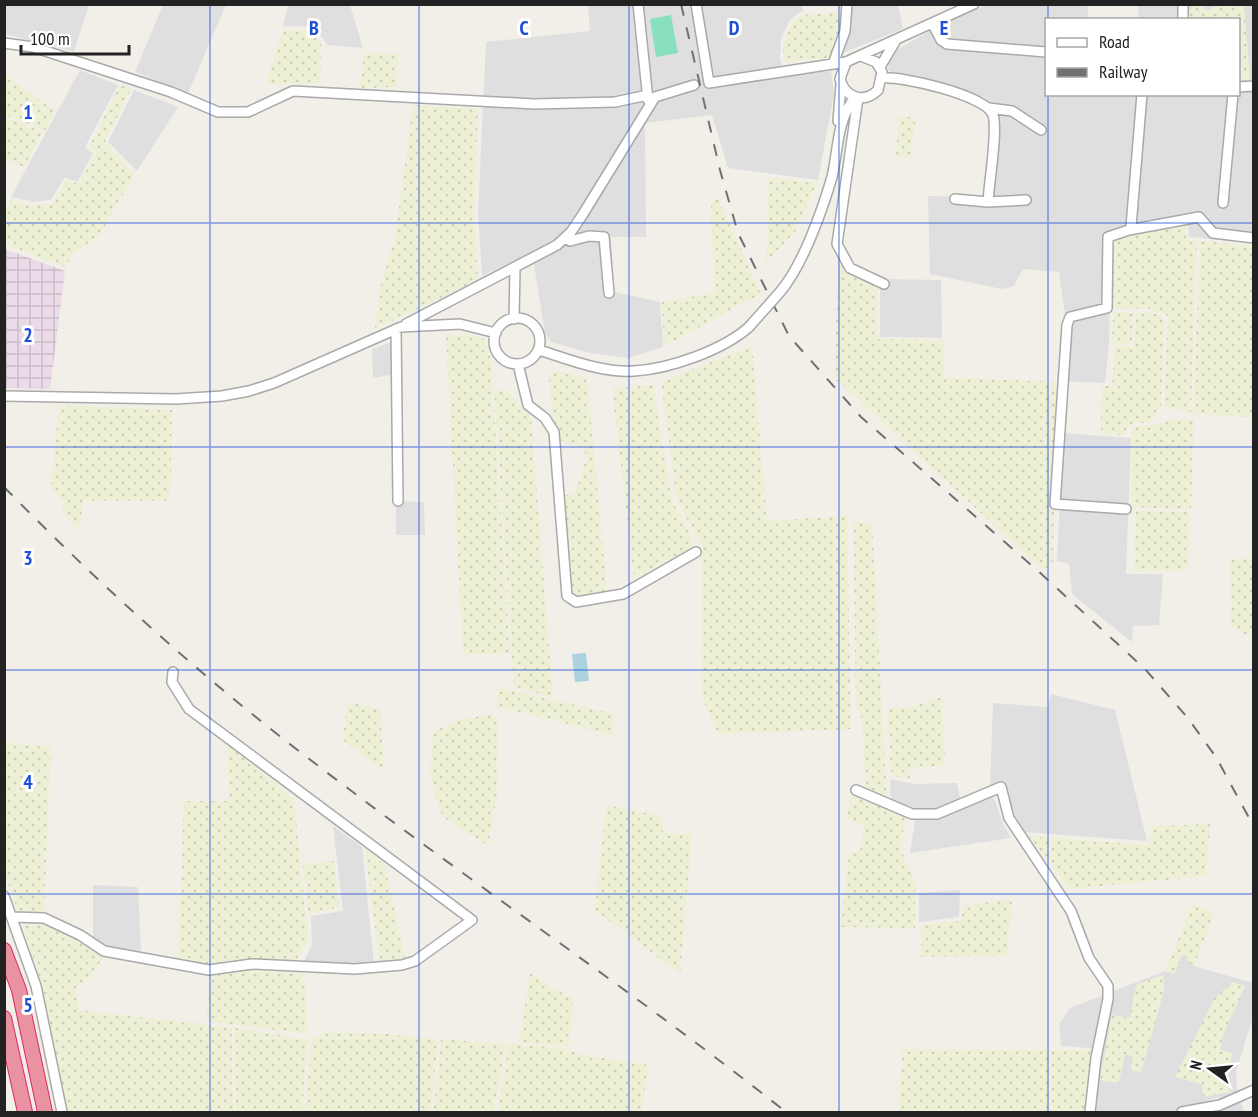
<svg xmlns="http://www.w3.org/2000/svg" width="1258" height="1117" viewBox="0 0 1258 1117" font-family="'PT Sans Narrow',sans-serif">
<style>
.residential{fill:#e0dfdf}
.industrial{fill:url(#industrial-grid)}
.farmland{fill:url(#farmland-dots)}
.pitch{fill:#88e0be}
.water{fill:#aad3df}
.lines{fill:none;stroke-linecap:round;stroke-linejoin:round}
.minor-casing{stroke:#a9a9a9;stroke-width:12}
.highway-casing{stroke:#dc2a67;stroke-width:16}
.minor{stroke:#fff;stroke-width:9}
.highway{stroke:#e892a2;stroke-width:14}
.rail{stroke:#707070;stroke-width:2;stroke-dasharray:12 12;stroke-linecap:butt}
.minor-bridge-casing{stroke:#a9a9a9;stroke-width:12;stroke-linecap:butt}
.minor-bridge{stroke:#fff;stroke-width:9}
.grid{fill:none;stroke:#1d4ed8;stroke-width:1.5;stroke-opacity:0.55}
.grid-label{font-size:20px;text-anchor:middle;font-weight:bold;fill:#1d4ed8;stroke:#fff;stroke-width:6;stroke-linejoin:round;paint-order:stroke}
</style>
<defs>
<pattern id="industrial-grid" width="8" height="8" patternUnits="userSpaceOnUse" patternTransform="scale(1.5)"><rect width="8" height="8" fill="#ebdbe8"/><path d="M0 4h8M4 0v8" fill="none" stroke="#c9bcc7"/></pattern>
<pattern id="farmland-dots" width="8" height="8" patternUnits="userSpaceOnUse" patternTransform="scale(1.5)"><rect width="8" height="8" fill="#eef0d5"/><path d="M2 2h.1M6 6h.1" fill="none" stroke="#ccceb7" stroke-width="1.8" stroke-linecap="round"/></pattern>
</defs>
<rect width="100%" height="100%" fill="#f2efe9"/>
<!-- residential -->
<path class="residential" d="M5,5H89L74,52L5,34Z
M163,5H226L188,93L135,72Z
M288,5H350L363,48L328,45L314,27L283,26Z
M588,5H802L803,10L789,21L781,39L780,58L784,76L831,71L834,94L818,180L728,168L712,115L645,123L646,237H611L614,292L660,302L663,347L628,358L590,353L551,342L545,333L532,252L482,276L478,214L486,42L590,31Z
M851,5H898L903,29L842,53Z
M986,5H1087L1089,19L1046,20V94H1238V20L1139,19L1138,5H1253V243L1189,237L1188,219L1111,239L1109,344L1105,383L1057,381L1065,314L1059,272L1023,269L1014,286L1002,289L930,274L928,196L993,197L997,110L984,97L889,71L888,60L895,51L940,25Z
M80,70L118,85L85,147L93,154L77,182L65,177L51,200L33,202L11,197Z
M134,90L178,107L137,171L108,142Z
M880,279L941,280L942,338L880,337Z
M395,341L396,374L373,378L372,349Z
M1063,433L1131,438L1126,574H1163L1159,625L1133,626L1132,642L1072,594L1069,564L1057,561Z
M396,501L424,502L425,535H396Z
M1051,694L1115,710L1147,841L1022,832L1003,783L990,786L993,703L1048,707Z
M890,779L914,784L957,783L962,808L989,796L994,798L1003,824L1011,838L910,853L917,809L891,801Z
M333,826L362,847L374,965L303,963L312,945L311,916L343,911Z
M93,885L138,887L141,951L106,947L93,939Z
M960,890L959,917L919,922V893Z
M1182,954L1194,966L1253,983V1017L1236,1072L1237,1088L1244,1112H1219V1097L1172,1112H1093L1101,1049L1061,1046L1059,1024L1070,1008L1165,971L1174,974Z"/>
<!-- industrial -->
<path class="industrial" d="M5,249L65,271L50,389L5,388Z"/>
<!-- farmland -->
<path class="farmland" d="M1196,5H1201L1206,11L1219,5H1244L1250,80H1239L1238,20L1188,19L1187,12Z
M841,12L839,38L833,57L784,62L783,46L792,23L803,15Z
M283,30L311,31L321,42L320,83L266,84Z
M364,52L399,54L396,87L360,88Z
M4,74L55,111L45,130L5,115Z
M120,85L131,89L105,142L135,174L99,236L75,252L65,267L5,245V210L11,199L33,206L52,203L66,180L78,184L96,154L89,147Z
M413,105L478,109L474,216L478,280L375,329L379,293L395,237Z
M899,115L916,118L910,158L896,156Z
M5,117L43,132L24,167L5,159Z
M769,177L817,183L795,232L766,262Z
M718,198L761,294L664,346L662,302L714,293L711,203Z
M1176,225H1185L1187,239L1197,241L1191,413L1164,406L1168,316L1150,309L1112,308L1113,241Z
M1200,241L1253,246V417L1193,414Z
M839,260L878,280L877,339L944,340V377L1056,382L1053,564L1043,570L834,378Z
M1113,312L1134,313L1132,344L1112,343Z
M1150,312L1164,317L1161,405L1151,422L1130,424L1124,435L1101,433L1102,386H1112L1115,346L1134,347L1136,313Z
M469,334L483,339L490,351L510,653L463,655L446,335Z
M752,346L767,521L847,516L851,729L718,734L701,695L702,546L677,501L661,382Z
M555,371L587,378L607,591L582,598L572,593L563,496L575,494L587,457L583,448L559,440L553,421L549,378Z
M653,385L672,501L690,532L693,547L634,578L612,388Z
M494,390L509,391L511,396L529,411L531,418L553,698L514,686Z
M59,405L172,410L170,501H83L79,531L63,513L64,503L51,487Z
M1170,420H1194L1191,510L1132,507V427L1159,424Z
M1136,511L1190,512L1188,571L1134,572Z
M853,521L872,523L887,800L866,790L861,712L856,709Z
M1253,557H1254L1253,636L1246,635L1231,626L1230,560Z
M499,688L615,714L612,735L496,706Z
M942,697L945,762L942,766L910,768V780L891,775L887,709L907,708Z
M347,702L380,709L384,771L343,740Z
M494,714L498,725L497,794L488,846L442,816L430,775L433,733L455,720Z
M5,742L51,748L44,913L18,912L5,873Z
M228,745L294,799L308,940L296,960H233L207,965L178,958L184,801H229Z
M852,793L905,816L901,850L915,882V928L841,927L849,853L860,851L864,825L846,818Z
M606,805L662,816L663,833L692,834L680,974L595,910Z
M1210,824L1206,876L1070,889L1029,836L1148,845L1154,826Z
M365,848L385,865L405,958L379,961Z
M334,861L339,908L308,913L303,864Z
M1012,899L1007,956L921,957L922,924L961,921L963,906Z
M1193,904L1214,913L1194,966L1182,954L1174,974L1165,971Z
M23,925H48L80,940L103,957L88,981L75,988L80,1010L232,1028L233,1112H68L40,979Z
M251,969L301,974L305,982L308,1034L207,1021L209,976Z
M530,973L573,1000L569,1046L519,1043Z
M1163,975L1164,990L1141,1073L1131,1070L1133,1056L1125,1054L1119,1083L1100,1080L1112,1015L1130,1018L1136,985Z
M1233,982L1245,986L1223,1035L1220,1050L1232,1053L1227,1084L1230,1092L1203,1097L1202,1084L1175,1077L1215,998Z
M234,1028L308,1039L302,1112H236Z
M326,1032L387,1034L438,1040L431,1112H305L312,1038Z
M441,1039L506,1044L493,1112H433Z
M509,1043L567,1049L582,1055L649,1065L641,1112H498Z
M902,1049L1092,1050L1087,1112H899Z"/>
<!-- pitch -->
<path class="pitch" d="M671,15L678,53L656,57L650,19Z"/>
<!-- water -->
<path class="water" d="M586,653L589,681L575,682L572,654Z"/>
<g class="lines">
<defs>
<path id="minor" d="M638,4L648,100
M696,4L709,83L846,62L974,4
M1183,4V20
M932,23L941,40L947,44L1046,52
M4,43L33,47L171,92L218,112H248L293,91L534,104L615,102L648,95
M846,62L840,79C845,98 864,104 878,90L882,72L876,62L861,56
M833,64L845,31L847,4
M880,67L896,40
M882,78C902,76 986,95 993,115C998,131 989,182 988,202L1026,200
M1238,87L1254,86
M858,98L837,244L850,268L884,284
M989,108L1012,111L1041,130
M838,121L841,85
M955,199L988,202
M1223,203L1233,94
M1129,230L1199,217L1213,233L1254,238
M565,238L570,241L589,236L604,237L609,293
M780,292C803,265 822,211 832,177C838,152 837,118 855,98
M494 341a23 23 0 1 1 46 0a23 23 0 1 1-46 0Z
M514,319L515,268
M406,324L557,245L571,232L583,214L655,97L694,85
M396,329L398,501
M539,350C568,359 602,373 634,371C670,369 723,350 749,327
M518,364L528,405L545,418L554,432L567,596L576,602L623,594L696,552
M4,396L176,399L222,396L249,391L274,383L401,327L460,324L496,333
M1126,509L1055,504L1067,325L1070,317L1107,308L1108,237L1129,230L1131,227L1142,94
M856,790L912,814H937L1001,787L1009,818L1071,911L1089,958L1108,986V999L1096,1058L1090,1112
M4,896L36,986L62,1112
M13,917L44,918L80,935L104,951L209,970L252,964L355,969L402,965L415,961L472,920L189,709L172,682L173,672
M1182,1112L1220,1105L1254,1090"/>
<path id="highway" d="M4,950L19,990L45,1112
M4,1018L25,1112"/>
</defs>
<!-- minor casing -->
<use href="#minor" class="minor-casing"/>
<!-- highway casing -->
<use href="#highway" class="highway-casing"/>
<!-- minor -->
<use href="#minor" class="minor"/>
<!-- highway -->
<use href="#highway" class="highway"/>
<!-- rail -->
<path class="rail" d="M681,4L720,170L738,233L789,336L861,417L1037,570L1145,669L1187,717L1216,757L1254,827
M4,487C90,575 181,658 277,734C443,864 620,981 786,1112"/>
<defs>
<path id="minor-bridge" d="M749,327L780,292"/>
</defs>
<!-- minor-bridge casing -->
<use href="#minor-bridge" class="minor-bridge-casing"/>
<!-- minor-bridge -->
<use href="#minor-bridge" class="minor-bridge"/>
</g>
<!-- grid -->
<path class="grid" d="M210,4V1112M419,4V1112M629,4V1112M839,4V1112M1048,4V20M1048,94V1112M4,223H1254M4,447H1254M4,670H1254M4,894H1254"/>
<g class="grid-label">
<text x="314" y="35">B</text>
<text x="524" y="35">C</text>
<text x="734" y="35">D</text>
<text x="944" y="35">E</text>
<text x="28" y="119">1</text>
<text x="28" y="342">2</text>
<text x="28" y="565">3</text>
<text x="28" y="789">4</text>
<text x="28" y="1012">5</text>
</g>
<!-- border -->
<rect width="1258" height="1117" fill="none" stroke="#222222" stroke-width="12"/>
<!-- legend -->
<rect x="1045" y="18" width="195" height="78" fill="#ffffff" stroke="#a7a7a7" stroke-width="1.5"/>
<rect x="1057" y="38" width="30" height="9" fill="#ffffff" stroke="#a7a7a7" stroke-width="1.5"/>
<text x="1099" y="48" font-size="18" fill="#222222">Road</text>
<rect x="1057" y="68" width="30" height="9" fill="#707070" stroke="#a7a7a7" stroke-width="1.5"/>
<text x="1099" y="78" font-size="18" fill="#222222">Railway</text>
<!-- north arrow -->
<g transform="translate(1210 1069) rotate(285)" stroke="#ffffff" stroke-width="4.5" paint-order="stroke">
<path d="M0-4.5L10 22L0 15L-10 22Z" fill="#222222"/>
<text y="-9" font-size="16" font-weight="bold" text-anchor="middle" fill="#222222">N</text>
</g>
<!-- scale -->
<path d="M21 45v9h108v-9" fill="none" stroke="#222222" stroke-width="3"/>
<text x="30" y="45" font-size="18" fill="#222222" stroke="#ffffff" stroke-width="4.5" paint-order="stroke">100 m</text>
</svg>
